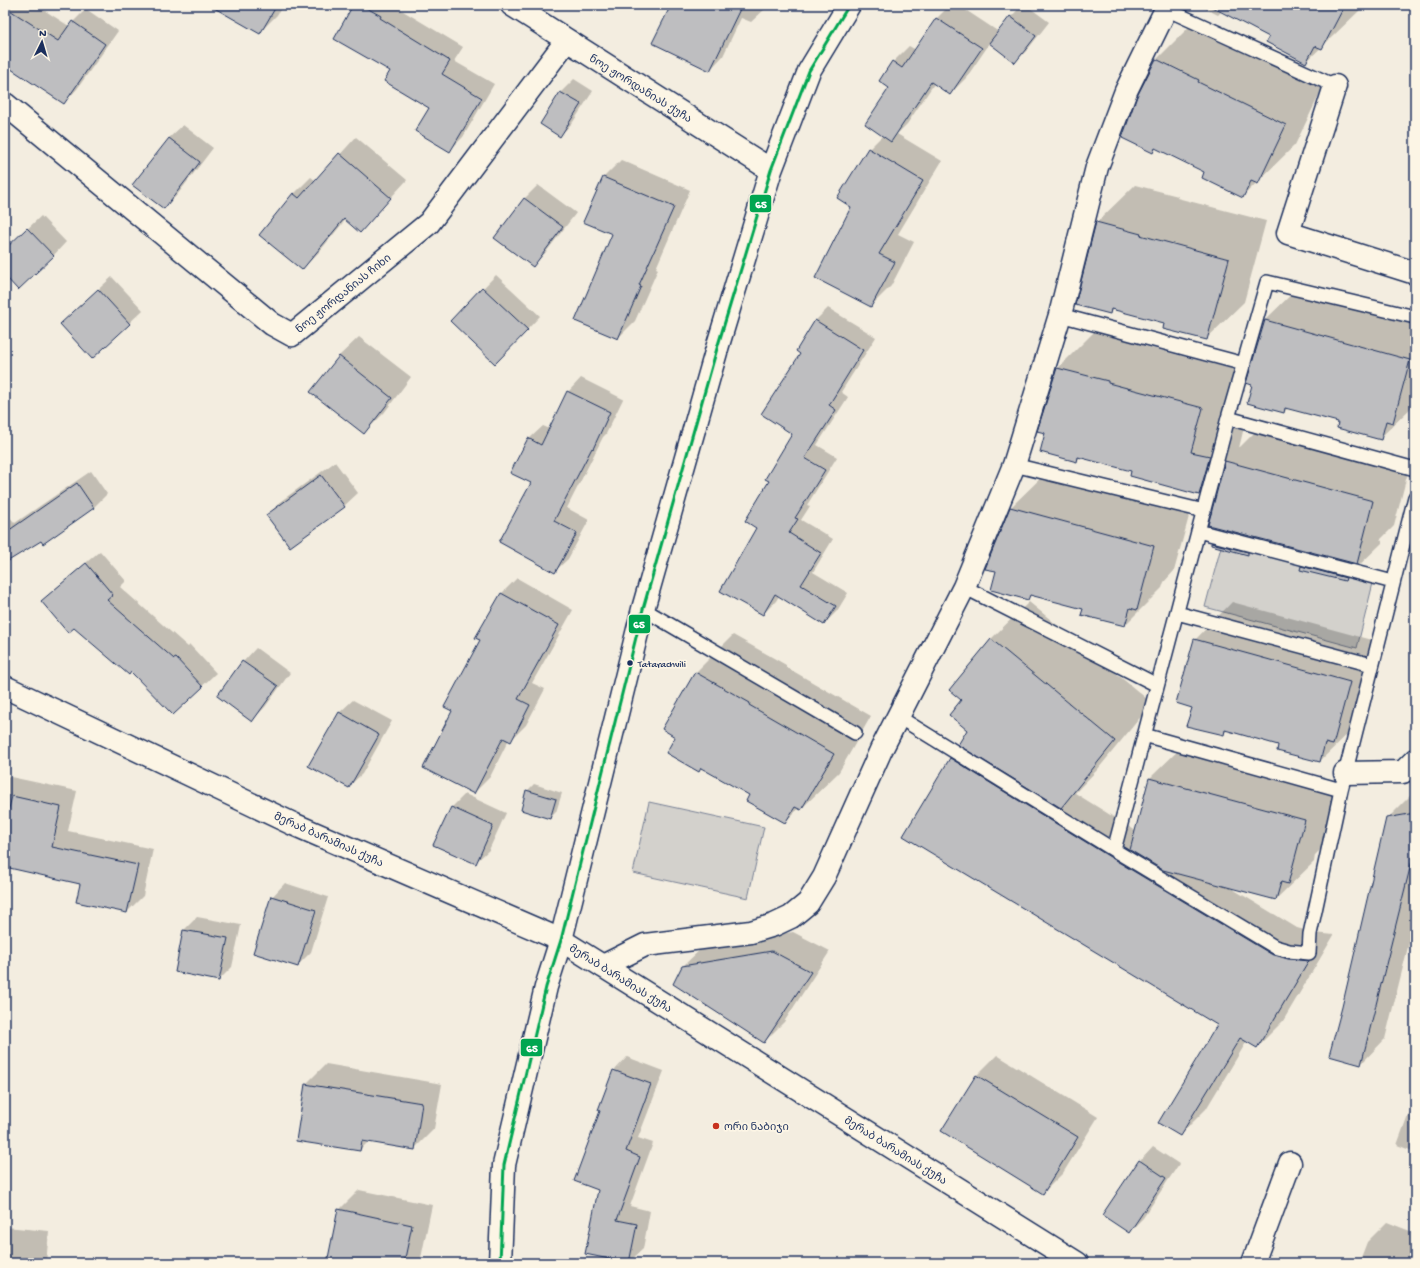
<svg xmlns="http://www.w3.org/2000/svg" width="1420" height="1268" viewBox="0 0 1420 1268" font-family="'Gochi Hand','Noto Sans Georgian',sans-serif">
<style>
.green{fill:#d3d1cc;stroke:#778095}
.shadow{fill:#0003}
.building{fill:#bebec0;stroke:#1b2f5e}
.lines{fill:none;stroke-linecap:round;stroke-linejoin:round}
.lane-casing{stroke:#1b2f5e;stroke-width:16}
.street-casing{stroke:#1b2f5e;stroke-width:25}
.secondary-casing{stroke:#1b2f5e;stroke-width:25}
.lane{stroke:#fcf5e5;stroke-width:13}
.street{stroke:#fcf5e5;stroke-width:22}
.secondary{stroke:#fcf5e5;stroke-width:22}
.bus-1-casing{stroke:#fcf5e5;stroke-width:6}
.bus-1{stroke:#00a651;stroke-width:3}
.bus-dot{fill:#1b2f5e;stroke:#fcf5e5;stroke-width:1.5}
.poi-dot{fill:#c8321e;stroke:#fcf5e5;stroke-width:1.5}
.labels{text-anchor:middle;stroke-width:3.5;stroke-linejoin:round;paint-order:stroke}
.bus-label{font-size:10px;fill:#1b2f5e;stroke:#fcf5e5;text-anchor:start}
.street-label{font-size:11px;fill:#1b2f5e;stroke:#fcf5e5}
.poi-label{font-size:11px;fill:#1b2f5e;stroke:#fcf5e5;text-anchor:start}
.line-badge{stroke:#fcf5e5;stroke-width:1.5}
.badge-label{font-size:11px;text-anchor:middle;font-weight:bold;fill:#fff}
</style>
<rect width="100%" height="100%" fill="#f3ede0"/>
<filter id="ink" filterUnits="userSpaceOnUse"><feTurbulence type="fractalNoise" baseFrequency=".025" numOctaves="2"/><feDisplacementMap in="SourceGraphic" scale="8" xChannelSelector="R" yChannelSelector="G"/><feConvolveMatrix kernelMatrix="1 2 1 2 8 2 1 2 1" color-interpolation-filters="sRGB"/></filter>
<g filter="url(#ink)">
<!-- green -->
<path class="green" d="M1222,543L1373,583L1357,648L1205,607Z
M649,802L764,827L748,898L633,873Z"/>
<!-- shadow -->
<path class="shadow" d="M5,5H36L69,26L86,9L118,31L77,89L64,103L5,64Z
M211,5H283L277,15L260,32Z
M354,5H393L463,47L454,61L494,84L463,137L450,150L430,108L392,71Z
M675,5H767L765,9L751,22L741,18L723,56L710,70Z
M950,5H958L999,32L1011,17L1022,5H1026L1049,22L1028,49L1015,62L990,43L966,78L950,94L934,84L907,124L897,134L942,161L898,234L914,242L891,286L871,306L853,206L869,149L883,135L891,88L893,62L909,46L916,50L937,18Z
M1198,5H1362L1359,11L1306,62L1270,36L1222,11L1218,15Z
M1194,22L1323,87L1295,145L1242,197L1206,172L1157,148L1152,152L1156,60Z
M574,79L593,91L573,122L560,136L541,124L561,92Z
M183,125L213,148L177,195L164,208L169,138Z
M356,137L407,180L360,231L346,219L319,252L302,269L260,235L294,194L311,177L316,181Z
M621,160L690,190L656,268L658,269L635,321L618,338L614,234L585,221L604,177Z
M538,185L576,213L546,252L533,266L495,238L525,198Z
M1135,185L1178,196L1177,198L1266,221L1244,302L1206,339L1166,322L1114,308L1110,313L1077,304L1097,222Z
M41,216L66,242L53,256L5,274V250Z
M496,275L540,316L508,350L451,321Z
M112,277L143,310L92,358L74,311Z
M1303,283L1415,314V404L1380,438L1339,421L1288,408L1284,412L1253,384L1265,320Z
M828,308L876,337L841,392L848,397L817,445L837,457L807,505L810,506L801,520L833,539L813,572L848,593L837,611L824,624L779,596L776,601L763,614L757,528L771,481L793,434L801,353L815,321Z
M1095,331L1145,344L1144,346L1240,371L1228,414L1246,419L1239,448L1263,424L1410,464L1394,526L1380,540L1382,541V543L1344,580L1302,567L1317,552L1263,538L1247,554L1212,544L1227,529L1224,469L1199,494L1133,470L1081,456L1077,461L1046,433L1058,368Z
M359,337L411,377L384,413L364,433L339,356Z
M581,378L623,399L606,434L603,437L567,508L589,520L568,559L554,572L533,483L529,439L543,426L550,429L568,392Z
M335,462L358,493L344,506L291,546L268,515L281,501Z
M1049,470L1191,509L1174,571L1164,582L1162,588L1125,625L1084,608L1032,594L1028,599L1011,507Z
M91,471L107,494L94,507L43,542L41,540L5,562V512L15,523Z
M100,551L126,581L120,587L188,647L190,645L216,673L173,714L131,671L43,601L56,588Z
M517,578L573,610L532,683L545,689L526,725L511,740L509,739L490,777L474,793L453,710L481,640L501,594Z
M1029,602L1152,703L1098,769L1075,793L1136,831L1150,778L1188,741L1342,783L1325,845L1315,855L1314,862L1276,899L1231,888L1297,928L1315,933L1334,935L1283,1021L1257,1047L1247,1041L1206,1109L1180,1135L1219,1024L951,759L963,746L969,730L962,700L950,690L991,639Z
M1232,602L1386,644L1370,707L1359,717L1358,724L1320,761L1279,744L1228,730L1223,734L1193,707L1195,640Z
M733,635L786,665V667L871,716L839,772L801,809L799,808L785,822L750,795L702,767L699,771L677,736L663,728L696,672Z
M256,648L290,673L265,707L252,720L218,696L243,662Z
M353,700L392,721L362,774L348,787L339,713Z
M5,758L9,759L6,776L77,791L68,831L153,849L143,896L127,912L81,884L5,866Z
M534,784L562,793L556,812L550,818L527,791Z
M1415,793V919L1385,1039L1361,1064L1343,1008L1387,819L1412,794Z
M465,794L506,813L489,850L475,863L451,808Z
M285,883L328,897L311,952L298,965L272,897Z
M197,917L241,925L232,967L219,980L184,930Z
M793,932L830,951L784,1022L764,1042L683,966L704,946Z
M997,1055L1098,1117L1063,1173L1043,1193L942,1131L977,1075Z
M627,1057L664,1071L638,1138L653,1143L630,1206L650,1211L643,1249L629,1262L599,1190L614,1071Z
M326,1064L442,1084L434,1129L414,1149L369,1141L360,1150L306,1084Z
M1415,1107V1152L1397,1145L1408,1115Z
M1153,1147L1179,1164L1143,1218L1129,1232L1140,1161Z
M359,1190L432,1205L421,1258L416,1263H328L339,1210Z
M1387,1222L1415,1233V1263H1359L1367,1242Z
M5,1227L49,1231L46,1263H5Z
M800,1260L805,1263H797Z"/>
<!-- building -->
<path class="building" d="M209,5H277L260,34Z
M353,5H361L381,16L380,18L450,61L442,74L482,98L450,152L415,131L429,108L384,81L390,71L334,39Z
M671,5H742L710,71L652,43Z
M1208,5H1345L1322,49L1315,46L1306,63L1266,42L1269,37Z
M5,7L58,41L72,21L105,44L64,104L5,65Z
M1010,16L1036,36L1015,63L989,43Z
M936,18L982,48L950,95L931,82L891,142L865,124L889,88L879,81L892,61L902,68Z
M1156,59L1199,80L1198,82L1286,125L1258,184L1251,181L1243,198L1202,178L1204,172L1155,148L1153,153L1122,138L1137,96Z
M560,92L581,104L560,137L540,124Z
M169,138L200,162L164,209L132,185Z
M868,148L923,181L879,254L895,262L871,307L815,278L851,207L837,198Z
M339,153L391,198L360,233L344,219L302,270L259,235L293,193L299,198Z
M603,177L674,207L639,285L641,286L618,339L575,321L612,234L583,222Z
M524,198L563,227L533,267L494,238Z
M1096,222L1141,234L1140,235L1229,259L1207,340L1163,329L1164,323L1111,309L1110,314L1075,305Z
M27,228L54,256L18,290L5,276V249Z
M482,287L528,330L495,364L450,321Z
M98,289L130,324L92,359L60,324Z
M815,320L863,350L829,405L836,410L805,458L825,470L795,518L798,519L789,533L821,553L801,585L836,606L824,625L775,594L763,615L720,591L756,528L745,521L769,481L765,479L792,434L761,414L800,354L796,351Z
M1265,320L1410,360L1393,423L1386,421L1381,440L1337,428L1338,422L1285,408L1284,413L1247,403L1252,385L1246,383Z
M339,356L392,398L364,434L310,392Z
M1057,368L1108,381V383L1203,408L1191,452L1210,456L1199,495L1130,476L1131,471L1078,457L1077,462L1040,452L1045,433L1037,431Z
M567,391L610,412L593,449L592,448L554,521L577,533L555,573L499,542L531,483L510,473L528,438L541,445Z
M1225,461L1373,501L1357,564L1208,525Z
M321,475L345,507L290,547L266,515Z
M77,483L94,508L43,544L41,541L5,563V533Z
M1010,507L1154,546L1137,610L1130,608L1125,626L1081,615L1083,609L1030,595L1028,600L991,590L996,571L985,569Z
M1211,543L1248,552V555L1211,545Z
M86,563L113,595L107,600L174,659L176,658L203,687L173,715L131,672L129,675L74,628L68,633L41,601Z
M1301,566L1346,578L1345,581L1300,570Z
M501,593L559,625L518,699L530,705L511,742L503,738L474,794L423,768L452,711L444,707L480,640L475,638Z
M991,639L1115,741L1061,808L958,745L967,730L949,715L961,700L949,690Z
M1194,639L1350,682L1333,745L1325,743L1320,762L1277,751L1278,745L1225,730L1224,735L1186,726L1192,708L1176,703Z
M242,661L278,686L252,722L217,696Z
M695,672L750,703L749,705L834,754L801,810L795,807L785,823L746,801L749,795L701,768L699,772L666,753L675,737L662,729Z
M339,712L379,735L349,788L308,766Z
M950,758L1110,857L1271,954L1288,959L1309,961L1257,1048L1240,1038L1180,1136L1158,1123L1217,1025L903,836Z
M1149,778L1305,820L1288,884L1281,882L1276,900L1163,870L1130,850Z
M526,790L556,799L550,819L521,810Z
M12,796L61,807L52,847L138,865L127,913L76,902L80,884L5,867V825Z
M451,807L493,826L476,864L433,845Z
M1415,813V856H1413L1361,1065L1329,1056L1342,1007L1386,818Z
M271,896L316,910L298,967L253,953Z
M183,930L228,938L219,981L175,972Z
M772,951L811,972L764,1043L673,984L682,966Z
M613,1070L651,1084L626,1151L640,1157L617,1220L637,1224L629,1263L585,1254L598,1190L574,1181L600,1111L598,1110Z
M976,1075L1078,1137L1043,1194L941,1131Z
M305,1084L422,1103L415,1150L362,1141L360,1151L296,1141Z
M1139,1160L1166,1178L1129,1233L1102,1215Z
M338,1209L412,1225L404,1263H327Z"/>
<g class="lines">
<defs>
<path id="lane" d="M1166,9L1335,86
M1060,315L1244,364
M1228,418L1267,282L1415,317
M1014,465L1204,511
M1198,531L1393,582
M964,587L1157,685
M643,609L855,733
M1177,613L1372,665
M897,716L1114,850L1275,947L1289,951L1309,953L1310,934L1341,790L1415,497
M1144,735L1341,790
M1114,850L1228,418L1415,469"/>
<path id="street" d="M512,5L771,170
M1335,86L1288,233L1415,273
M5,104L272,324L292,335L429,223L567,40
M1345,773L1403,772L1415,760
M603,966L645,945L751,932L774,925L791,917L808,903L824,877L881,750L964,587L1014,465L1060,315L1097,167L1126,91L1168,5
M500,1263L504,1165L546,987L561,940L643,609L718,345L771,170L809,71L849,5
M1253,1263L1290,1163"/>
<path id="secondary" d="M5,687L293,824L561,940L1077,1263"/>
</defs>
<!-- lane casing -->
<use href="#lane" class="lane-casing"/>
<!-- street casing -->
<use href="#street" class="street-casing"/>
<!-- secondary casing -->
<use href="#secondary" class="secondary-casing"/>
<!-- lane -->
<use href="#lane" class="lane"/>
<!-- street -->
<use href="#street" class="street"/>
<!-- secondary -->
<use href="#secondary" class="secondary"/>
<defs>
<path id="bus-1" d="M500,1263L504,1165L546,987L561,940L643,609L718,345L771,170L809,71L849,5"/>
</defs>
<!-- bus-1 casing -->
<use href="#bus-1" class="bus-1-casing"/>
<!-- bus-1 -->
<use href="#bus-1" class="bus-1"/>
</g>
</g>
<!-- markers -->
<circle class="bus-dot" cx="630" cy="663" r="3.5"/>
<circle class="poi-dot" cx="716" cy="1126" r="4"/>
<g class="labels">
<!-- bus labels -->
<g class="bus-label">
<text x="638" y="667">Tatarachvili</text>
</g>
<!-- street labels -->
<g class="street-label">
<text transform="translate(641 88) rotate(32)" y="4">ნოე ჟორდანიას ქუჩა</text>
<text transform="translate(343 293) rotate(-39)" y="4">ნოე ჟორდანიას ჩიხი</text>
<text transform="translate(329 839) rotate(24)" y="4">მერაბ ბარამიას ქუჩა</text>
<text transform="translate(621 978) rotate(32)" y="4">მერაბ ბარამიას ქუჩა</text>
<text transform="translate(896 1150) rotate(32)" y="4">მერაბ ბარამიას ქუჩა</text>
</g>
<!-- poi labels -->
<g class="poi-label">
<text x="724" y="1130">ორი ნაბიჯი</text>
</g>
</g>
<g class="line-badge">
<rect x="749" y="194" width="23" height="19" rx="4" fill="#00a651"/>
<rect x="628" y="614" width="23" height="20" rx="4" fill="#00a651"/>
<rect x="520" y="1038" width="23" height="19" rx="4" fill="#00a651"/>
</g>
<g class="badge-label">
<text x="761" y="208">65</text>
<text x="639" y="628">65</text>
<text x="532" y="1052">65</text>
</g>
<!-- margin -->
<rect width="1420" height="1268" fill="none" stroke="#fcf5e5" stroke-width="20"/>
<rect x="10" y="10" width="1400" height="1248" fill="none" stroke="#1b2f5e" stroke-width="1.5" filter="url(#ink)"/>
<!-- north arrow -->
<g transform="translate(42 42) rotate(5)" stroke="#fcf5e5" stroke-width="3" paint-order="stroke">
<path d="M0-3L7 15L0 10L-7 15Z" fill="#1b2f5e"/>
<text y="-6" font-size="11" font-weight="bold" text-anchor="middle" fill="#1b2f5e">N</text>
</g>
</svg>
